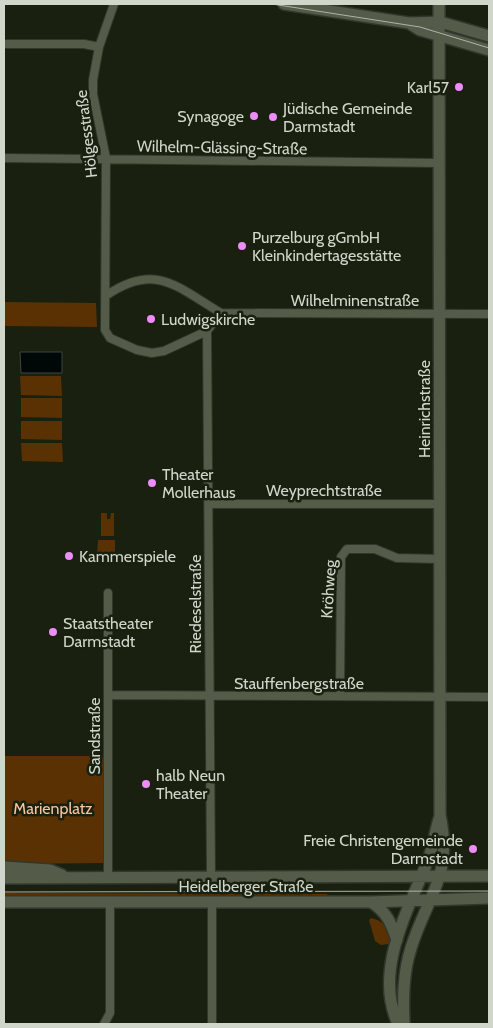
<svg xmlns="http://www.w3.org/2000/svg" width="493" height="1028" viewBox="0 0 493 1028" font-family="Cabin,sans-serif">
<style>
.green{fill:#5a3102}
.water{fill:#000707;stroke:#3e4542}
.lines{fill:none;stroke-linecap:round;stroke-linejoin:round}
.street-casing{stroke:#32372c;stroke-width:10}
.secondary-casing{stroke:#32372c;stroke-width:14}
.street{stroke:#545c49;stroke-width:8}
.secondary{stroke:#545c49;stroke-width:11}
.tram{stroke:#aeb4a7;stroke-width:1}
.poi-dot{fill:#ed8cf9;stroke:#19200f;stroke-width:2}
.labels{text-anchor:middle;stroke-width:5;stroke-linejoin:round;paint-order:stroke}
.poi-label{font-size:16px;fill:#d0d6ca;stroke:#19200f;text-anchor:start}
.street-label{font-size:16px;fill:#d0d6ca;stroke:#19200f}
.park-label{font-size:16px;fill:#f5c59d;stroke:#19200f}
</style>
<rect width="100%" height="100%" fill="#19200f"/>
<!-- green -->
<path class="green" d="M4,302L96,303L97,327L4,326Z
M20,376H61L62,396L21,395Z
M62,398V418L21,417V398Z
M21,421H62V440L21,439Z
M21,443H62L63,462L22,461Z
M101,513H107V519H110L111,513H114V536H101Z
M98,540H115V556H97Z
M4,756H103V863L14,864L4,860Z
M4,893L327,894L328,896H4Z
M371,918C384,921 387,927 391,939L389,944L381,945L375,941L369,920Z"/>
<!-- water -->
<path class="water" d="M20,352H62V373H21Z"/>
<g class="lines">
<defs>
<path id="street" d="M114,4L99,47L93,80V94L106,158L105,330L110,338L137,350L152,353L164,351L207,331L221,313
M4,44H84L99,47
M4,158L440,163
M107,295C156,262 177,287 221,313
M221,313L489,314
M207,331L211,878
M209,504H440
M108,593V878
M108,695L489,697
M340,696L341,557L347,549H375L397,558L440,559
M104,1024L110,1013V903
M212,1024V903"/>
<path id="secondary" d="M284,4L409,23L440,22L489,36
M409,23L420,30L489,50
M4,867L50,870L62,875
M4,878L489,876
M4,902H370L489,898
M371,902C387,912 391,923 397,940
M398,1024C373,970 409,909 428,860C433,847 435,832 439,819
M404,1024C403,998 403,973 411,948C428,894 453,877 440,815L439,4"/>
</defs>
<!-- street casing -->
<use href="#street" class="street-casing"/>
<!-- secondary casing -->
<use href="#secondary" class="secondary-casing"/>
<!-- street -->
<use href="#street" class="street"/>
<!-- secondary -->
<use href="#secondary" class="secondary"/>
<!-- tram -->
<path class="tram" d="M272,4L420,27L489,48
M4,892L489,891"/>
</g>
<!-- markers -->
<g class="poi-dot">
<circle cx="459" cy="87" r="5"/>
<circle cx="254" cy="116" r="5"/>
<circle cx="273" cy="117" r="5"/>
<circle cx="242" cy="246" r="5"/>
<circle cx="151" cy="319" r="5"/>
<circle cx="152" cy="483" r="5"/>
<circle cx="69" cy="556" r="5"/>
<circle cx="53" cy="632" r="5"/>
<circle cx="146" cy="784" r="5"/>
<circle cx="473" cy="849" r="5"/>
</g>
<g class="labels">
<!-- poi labels -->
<g class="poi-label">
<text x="449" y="93" text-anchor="end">Karl57</text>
<text x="283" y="114">Jüdische Gemeinde<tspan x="283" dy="18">Darmstadt</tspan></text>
<text x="244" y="122" text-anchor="end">Synagoge</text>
<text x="252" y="243">Purzelburg gGmbH<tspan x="252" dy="18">Kleinkindertagesstätte</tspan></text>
<text x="161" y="325">Ludwigskirche</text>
<text x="162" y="480">Theater<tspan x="162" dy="18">Mollerhaus</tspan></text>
<text x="79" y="562">Kammerspiele</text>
<text x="63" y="629">Staatstheater<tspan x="63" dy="18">Darmstadt</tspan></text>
<text x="156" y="781">halb Neun<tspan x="156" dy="18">Theater</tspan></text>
<text x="463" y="846" text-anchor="end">Freie Christengemeinde<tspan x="463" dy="18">Darmstadt</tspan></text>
</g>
<!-- street labels -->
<g class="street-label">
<text transform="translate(86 134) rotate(-97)" y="6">Hölgesstraße</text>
<text transform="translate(222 147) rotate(1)" y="6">Wilhelm-Glässing-Straße</text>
<text x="355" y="306">Wilhelminenstraße</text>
<text transform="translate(424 409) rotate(-90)" y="6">Heinrichstraße</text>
<text x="324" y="496">Weyprechtstraße</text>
<text transform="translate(328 589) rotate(-86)" y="6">Kröhweg</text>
<text transform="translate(195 604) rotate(-90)" y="6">Riedeselstraße</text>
<text x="299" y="689">Stauffenbergstraße</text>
<text transform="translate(94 736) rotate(-90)" y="6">Sandstraße</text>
<text x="246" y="892">Heidelberger Straße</text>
</g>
<!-- park labels -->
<g class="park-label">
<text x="53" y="814">Marienplatz</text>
</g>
</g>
<!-- border -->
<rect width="493" height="1028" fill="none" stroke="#d0d6ca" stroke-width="10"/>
</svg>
